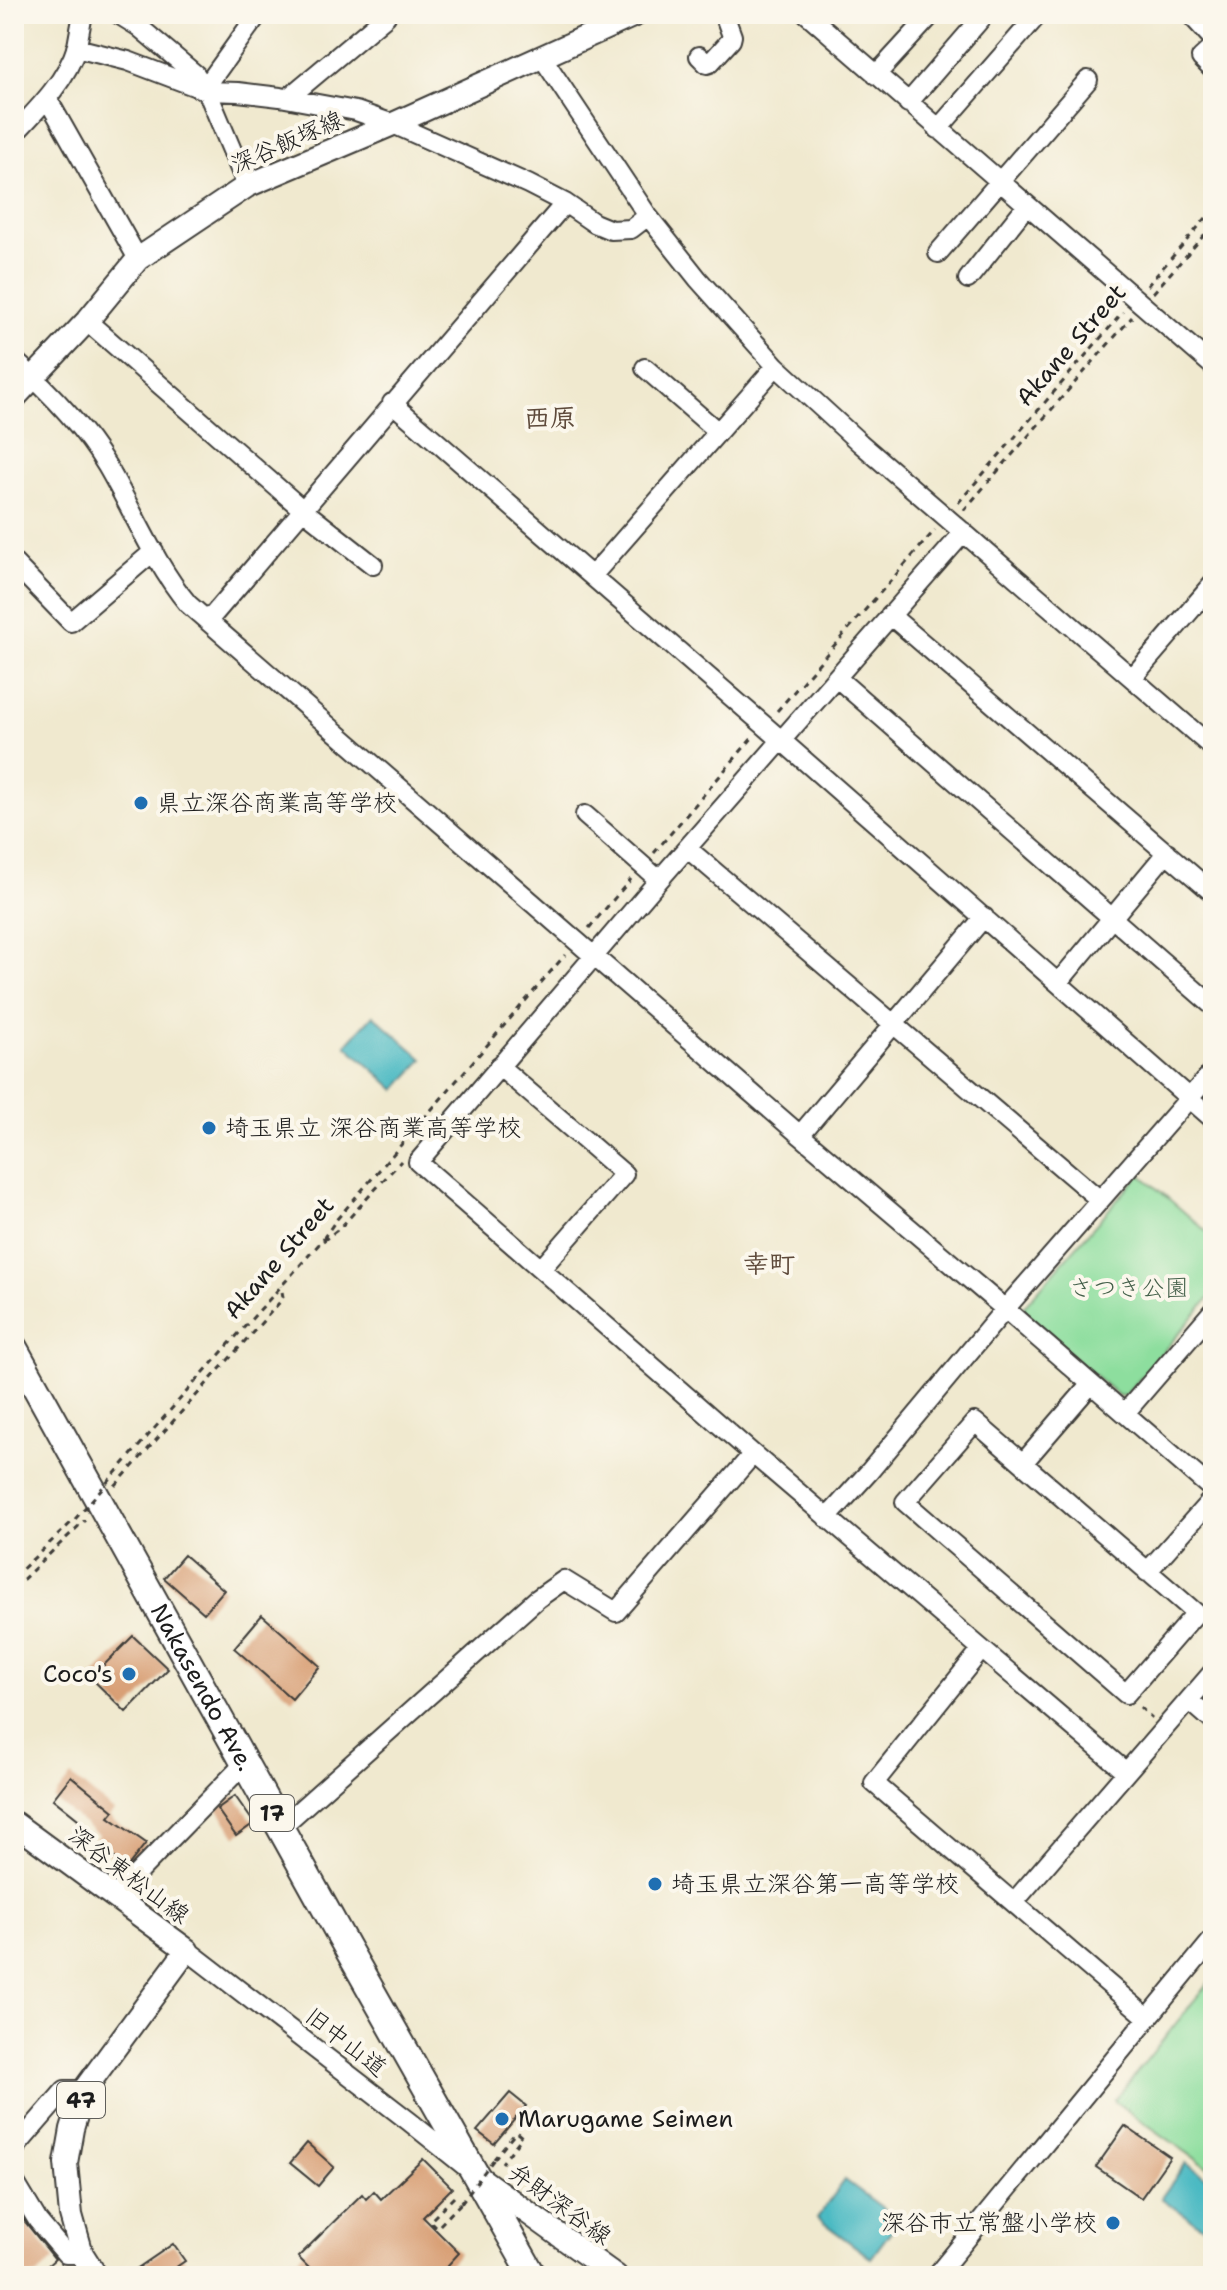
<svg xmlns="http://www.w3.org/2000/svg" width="1227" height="2290" viewBox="0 0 1227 2290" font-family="'Shantell Sans','Klee One',sans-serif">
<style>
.green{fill:#8dde9e;stroke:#547d5d;stroke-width:2}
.water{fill:#4cbac3;stroke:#346b70;stroke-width:2}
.building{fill:#d89f74}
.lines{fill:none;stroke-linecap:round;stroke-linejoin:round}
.minor-casing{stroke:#3c3b37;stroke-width:22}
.major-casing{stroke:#3c3b37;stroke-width:26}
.highway-casing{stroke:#3c3b37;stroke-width:30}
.path{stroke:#3c3b37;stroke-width:3;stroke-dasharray:6 6;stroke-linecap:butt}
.minor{stroke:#fff;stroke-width:18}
.major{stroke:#fff;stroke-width:22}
.highway{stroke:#fff;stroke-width:26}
.path-bridge{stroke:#3c3b37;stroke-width:3;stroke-dasharray:6 6;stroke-linecap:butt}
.poi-dot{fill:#1f6fb2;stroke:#fbf7ec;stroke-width:3}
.labels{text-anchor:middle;stroke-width:8;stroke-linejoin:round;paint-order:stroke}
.shield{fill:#fbf7ec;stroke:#5f5e5a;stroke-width:2}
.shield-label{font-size:22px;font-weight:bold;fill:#1c1c1c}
.street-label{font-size:24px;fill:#1c1c1c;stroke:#fbf7ec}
.poi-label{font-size:24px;fill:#1c1c1c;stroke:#fbf7ec;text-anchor:start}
.park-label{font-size:24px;fill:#44604a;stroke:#fbf7ec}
.neighbourhood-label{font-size:26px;font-weight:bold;fill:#5e4a3b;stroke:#fbf7ec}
</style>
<rect width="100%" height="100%" fill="#fbf7ec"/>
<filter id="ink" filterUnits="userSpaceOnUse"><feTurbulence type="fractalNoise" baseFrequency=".0125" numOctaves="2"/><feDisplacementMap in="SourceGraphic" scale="16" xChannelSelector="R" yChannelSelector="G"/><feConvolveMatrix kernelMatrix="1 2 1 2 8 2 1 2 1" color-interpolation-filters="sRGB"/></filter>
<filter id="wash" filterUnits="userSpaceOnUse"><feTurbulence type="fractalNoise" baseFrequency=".006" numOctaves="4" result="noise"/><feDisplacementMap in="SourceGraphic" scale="32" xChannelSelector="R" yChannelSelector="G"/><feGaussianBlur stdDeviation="1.8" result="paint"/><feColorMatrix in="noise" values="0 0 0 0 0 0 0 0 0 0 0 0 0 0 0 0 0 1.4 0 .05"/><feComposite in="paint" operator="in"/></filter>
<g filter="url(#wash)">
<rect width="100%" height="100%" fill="#f0e9cf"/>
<!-- green -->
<path class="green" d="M1140,1174L1213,1237V1294L1126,1395L1119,1396L1025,1316L1024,1306Z
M1213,1977V2171L1114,2101Z"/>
<!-- water -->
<path class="water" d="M373,1015L423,1059L396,1090L346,1045Z
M1186,2163L1213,2182V2234L1161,2198Z
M845,2180L899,2220L871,2258L817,2218Z"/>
<g id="blocks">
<!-- building -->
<path class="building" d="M184,1555L224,1590L204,1613L164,1578Z
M262,1615L320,1666L292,1699L234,1648Z
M133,1636L168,1669L126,1712L91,1678Z
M71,1776L114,1811L109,1817L146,1843L127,1867L93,1842L98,1835L53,1799Z
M235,1796L254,1823L236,1836L217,1809Z
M510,2093L526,2106L494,2144L477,2131Z
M1125,2126L1170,2157L1141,2198L1096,2167Z
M307,2143L334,2167L318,2186L290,2163Z
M423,2159L452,2188L423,2217L459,2253L438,2276H317L298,2257L362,2194L366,2199L374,2191L381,2199Z
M14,2208L55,2259L36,2276H14Z
M173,2244L185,2261L163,2276H126Z"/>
</g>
</g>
<g filter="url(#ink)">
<use href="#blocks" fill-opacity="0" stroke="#3c3b37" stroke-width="2"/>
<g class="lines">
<defs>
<path id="minor" d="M118,14L139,27L196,75L207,91L247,186
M807,14L1213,366
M1190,14L1213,39
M1213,47L1201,58L1213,70
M76,48L128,61L207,91L238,92L280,97L356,111L393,124L528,184L565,203L594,223L611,230L631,229L648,216
M699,56L707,64L710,63L731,40L732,36L724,14
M542,57L648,216L698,279L776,366L860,443L1213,748
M876,75L932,14
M205,88L258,14
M47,98L138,259
M288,98L386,16
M908,103L985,14
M938,129L1035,18L1030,14
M14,134C38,109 67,80 77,46C79,35 81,24 83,14
M938,253L1088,80
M968,279L1027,205
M87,321L303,510L373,565
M14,360C49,391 83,426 107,466C134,512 154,563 188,604L800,1135L1005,1309L1213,1490
M645,368L718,432
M392,403L765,726L1213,1119
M964,532L659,880L418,1162L753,1454L1126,1772
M14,563L71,622L154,551
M592,576L776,366
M890,615L1213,893
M208,621L565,203
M837,678L1213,1006
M1132,678L1213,584
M585,815L659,880
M688,849L1100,1200
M1058,983L1167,852
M499,1066L624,1174L541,1269
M800,1135L984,917
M1125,1413L1213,1311
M975,1422L1196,1613L1126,1694L905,1502Z
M1023,1463L1091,1384
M827,1518L869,1472L1005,1309L1213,1071
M1147,1572L1213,1498
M981,1650L874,1783L1148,2018
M1189,1700L1213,1721
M281,1827L537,1599L564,1580L616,1612L753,1454
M115,1896L244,1764
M1014,1902L1213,1672
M187,1950L410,2122L466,2167
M14,2149L65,2090H84
M14,2181L38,2221L66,2254H82
M936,2276L1213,1939"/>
<path id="major" d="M14,398L87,321L138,259L247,186L393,124L637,14
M14,1823L187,1950L84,2090L72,2129L66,2163L71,2215L82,2254L96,2276
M477,2176L616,2276"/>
<g id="highway">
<path id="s1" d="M14,1348L346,1946L533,2276"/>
</g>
</defs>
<!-- minor casing -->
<use href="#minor" class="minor-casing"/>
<!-- major casing -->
<use href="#major" class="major-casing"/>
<!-- highway casing -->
<use href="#highway" class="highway-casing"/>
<!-- path -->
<path class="path" d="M1147,286L1213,210
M1153,293L1213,225
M958,503L1123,312
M964,510L1132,317
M777,711L935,530
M654,853L753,737
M589,928L631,879
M323,1241L341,1227L401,1161
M195,1382L320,1243L337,1219L565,955
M115,1486L280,1302L283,1297L281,1286
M14,1588L85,1520
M1140,1707L1152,1718
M494,2159L516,2132L522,2137L502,2163
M454,2197L430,2221L437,2228L461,2203"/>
<!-- minor -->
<use href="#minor" class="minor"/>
<!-- major -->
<use href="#major" class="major"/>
<!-- highway -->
<use href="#highway" class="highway"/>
<!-- path-bridge -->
<path class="path-bridge" d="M14,1577L76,1518L195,1382
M461,2203L494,2159"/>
</g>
</g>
<!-- markers -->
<g class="poi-dot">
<circle cx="141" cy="803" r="8"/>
<circle cx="209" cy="1128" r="8"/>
<circle cx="129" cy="1674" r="8"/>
<circle cx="655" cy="1884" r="8"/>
<circle cx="502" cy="2119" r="8"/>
<circle cx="1113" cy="2223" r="8"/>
</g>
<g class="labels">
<!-- shield labels -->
<g class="shield">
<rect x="250" y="1795" width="44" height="36" rx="6"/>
<rect x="57" y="2082" width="48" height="36" rx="6"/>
</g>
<g class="shield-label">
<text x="272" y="1821">17</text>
<text x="81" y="2108">47</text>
</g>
<!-- street labels -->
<g class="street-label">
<text transform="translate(287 142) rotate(-24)" y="8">深谷飯塚線</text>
<text transform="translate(1071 345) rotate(-49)" y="8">Akane Street</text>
<text transform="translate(279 1258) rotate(-49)" y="8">Akane Street</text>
<text dy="8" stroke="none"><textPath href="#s1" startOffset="388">Nakasendo Ave.</textPath></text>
<text transform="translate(129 1875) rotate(37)" y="8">深谷東松山線</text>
<text transform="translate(346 2042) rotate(38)" y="8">旧中山道</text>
<text transform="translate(560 2204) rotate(36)" y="8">弁財深谷線</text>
</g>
<!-- poi labels -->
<g class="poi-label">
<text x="157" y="811">県立深谷商業高等学校</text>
<text x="225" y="1136">埼玉県立 深谷商業高等学校</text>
<text x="113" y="1682" text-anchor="end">Coco's</text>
<text x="671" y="1892">埼玉県立深谷第一高等学校</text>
<text x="518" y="2127">Marugame Seimen</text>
<text x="1097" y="2231" text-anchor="end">深谷市立常盤小学校</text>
</g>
<!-- park labels -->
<g class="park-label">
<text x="1129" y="1296">さつき公園</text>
</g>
<!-- neighbourhood labels -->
<g class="neighbourhood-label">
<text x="550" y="427">西原</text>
<text x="769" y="1273">幸町</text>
</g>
</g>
<!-- margin -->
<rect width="1227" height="2290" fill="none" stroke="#fbf7ec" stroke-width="48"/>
</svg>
